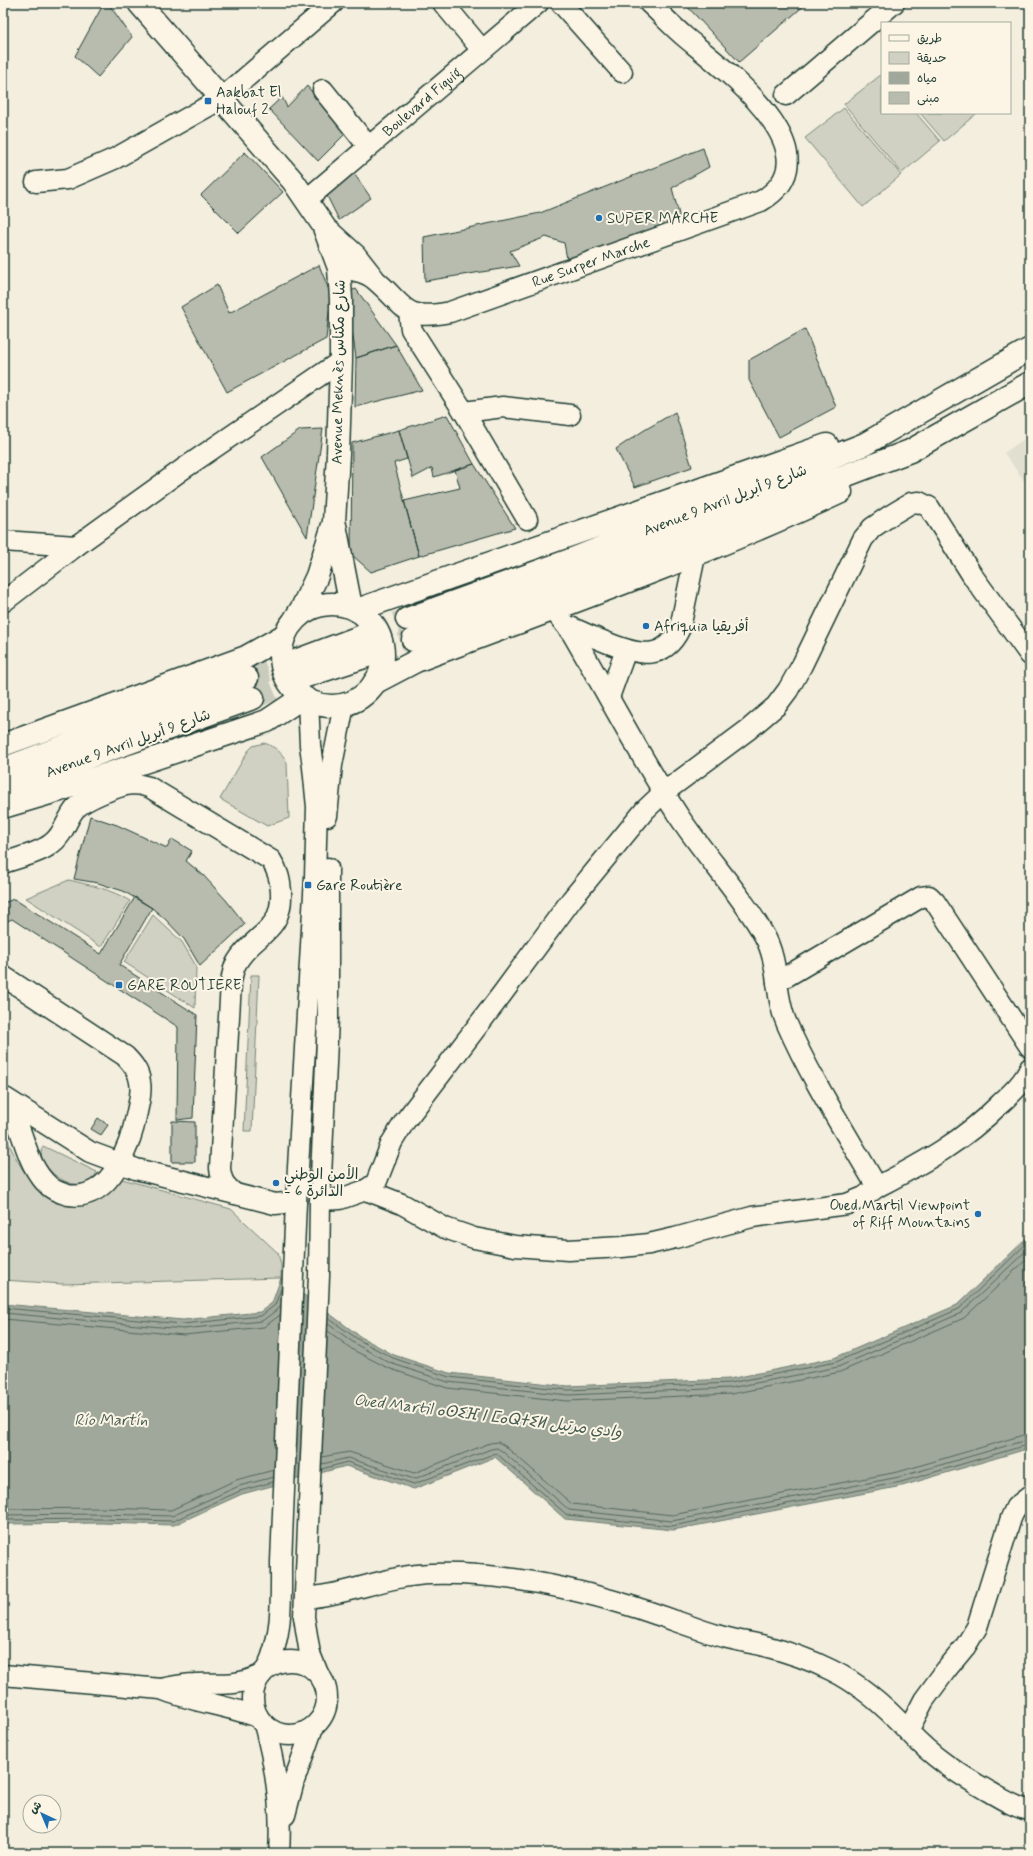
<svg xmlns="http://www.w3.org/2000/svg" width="1033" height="1856" viewBox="0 0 1033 1856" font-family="Mynerve,'Playpen Sans Arabic','Noto Sans Tifinagh',sans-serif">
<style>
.built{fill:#e1dfd0}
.green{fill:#d0d1c2;stroke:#78877b}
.water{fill:#a0a89b;stroke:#6c7d72}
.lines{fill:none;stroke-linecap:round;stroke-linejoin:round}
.shore{stroke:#53685d;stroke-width:1}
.building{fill:#b8bcae;stroke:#1f3d34}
.highway-tunnel{stroke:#c9cbbc;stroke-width:22;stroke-dasharray:22 11;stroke-linecap:butt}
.minor-casing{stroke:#1f3d34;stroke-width:23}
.major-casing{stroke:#1f3d34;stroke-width:25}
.highway-casing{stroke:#1f3d34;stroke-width:25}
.minor{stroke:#fcf5e5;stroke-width:20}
.major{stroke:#fcf5e5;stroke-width:22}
.highway{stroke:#fcf5e5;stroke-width:22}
.poi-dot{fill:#1f6fb2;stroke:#fcf5e5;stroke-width:1.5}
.labels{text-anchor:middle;stroke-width:4;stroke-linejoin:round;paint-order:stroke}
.poi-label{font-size:15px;fill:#1f3d34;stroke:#fcf5e5;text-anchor:start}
.street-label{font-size:15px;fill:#1f3d34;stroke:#fcf5e5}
.water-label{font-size:16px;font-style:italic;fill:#465d53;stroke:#fcf5e5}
</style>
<rect width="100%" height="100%" fill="#f3eede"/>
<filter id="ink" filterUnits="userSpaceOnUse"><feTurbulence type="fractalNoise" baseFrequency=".025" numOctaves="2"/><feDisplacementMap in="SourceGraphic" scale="8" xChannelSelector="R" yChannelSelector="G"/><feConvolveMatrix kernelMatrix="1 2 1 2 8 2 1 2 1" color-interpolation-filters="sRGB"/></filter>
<g filter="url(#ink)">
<!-- built -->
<path class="built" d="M1030,435V489L1004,453Z"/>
<!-- green -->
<path class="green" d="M882,74V113H916L940,141L902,173L844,104Z
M844,108L901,175L863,207L805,138Z
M920,113H977L944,141Z
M264,743C274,746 283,753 287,763L289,818L267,826L220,799L248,751L253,746Z
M69,880C90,885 111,889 130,901L101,947L26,898Z
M153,915L182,942L196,966L195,1008L124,962Z
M251,975H259L252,1131H244Z
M3,1129C8,1141 13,1154 20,1165C32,1186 57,1211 83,1206C99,1203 112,1190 122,1179L231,1209L278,1253L281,1265V1278L63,1284L3,1280Z
M43,1146L97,1172C82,1204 31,1166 43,1146Z"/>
<!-- water -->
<path class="water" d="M1030,1235V1448L902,1486L673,1530L565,1519L495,1457L414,1489L346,1466L242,1494L174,1525L101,1523L3,1524V1304L183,1320L260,1312L272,1303L281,1278L361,1337L394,1355L449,1373L568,1386L729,1379L834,1358L957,1305Z"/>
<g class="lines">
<!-- shore -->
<path class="shore" d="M3,1308L183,1324L261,1316L275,1305L281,1289
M3,1313L183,1329L262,1321L278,1309L281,1305
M328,1318L359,1340L393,1358L449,1377L568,1390L730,1383L836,1362L959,1309L1030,1240
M3,1319L184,1335L264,1327L280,1315
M328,1324L357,1345L390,1363L448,1382L568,1395L730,1388L838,1367L961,1313L1030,1247
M328,1331L353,1350L388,1368L447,1388L567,1401L731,1394L840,1372L964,1318L1030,1256
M322,1457L349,1452L414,1473L490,1443L498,1442L505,1446L572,1504L672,1515L898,1472L1030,1433
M322,1464L348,1458L414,1479L491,1449L497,1448L502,1451L569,1510L672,1521L899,1477L1030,1439
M322,1469L347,1462L414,1484L496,1453L567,1515L672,1526L901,1482L1030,1444
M3,1509L101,1508L171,1510L236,1480L274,1470
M3,1515L101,1514L172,1516L239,1486L274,1477
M3,1520L101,1519L173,1521L240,1491L273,1482"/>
</g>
<!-- building -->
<path class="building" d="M104,3H108L132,37L98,77L75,56Z
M684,3H807L739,62Z
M307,86L346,133L318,161L269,109L282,97L287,107Z
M703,148L709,167L672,188L681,222L567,259L564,243L546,237L510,251L519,266L425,281L424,237L540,213Z
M245,152L283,192L239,233L201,195Z
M353,172L371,198L339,220L325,192Z
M319,265L331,295L326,339L227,392L181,307L217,285L229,313Z
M356,289L396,345L356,358L347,292Z
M805,329L836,407L779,437L749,380V360Z
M396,345L422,390L355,407L356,358Z
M675,412L692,467L635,487L616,449L643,431Z
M447,415L474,464L434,477L432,468L413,478L399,430Z
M323,429L307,537L262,457L300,430Z
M399,430L407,459L394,463L419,556L371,572L351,554L352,443Z
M474,464L515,528L419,556L404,501L460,488L455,470Z
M90,816L117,825L167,848L172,839L192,851L186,861L203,875L226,900L245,924L200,966L184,939L165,919L152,908L123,891L98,883L74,879Z
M135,897L152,908L119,965L197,1015L193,1118L177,1120L178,1027L12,919L3,923V903L14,899L101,954Z
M98,1118L108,1125L101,1135L91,1129Z
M172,1121L195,1122V1162H172Z"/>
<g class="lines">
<!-- highway-tunnel -->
<path class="highway-tunnel" d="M365,635L407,619
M370,655L413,640
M247,678L298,660
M253,698L303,677"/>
<defs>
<g id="minor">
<path d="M443,3L482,50"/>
<path d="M561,3L622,72"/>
<path d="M323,90L368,146"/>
<path d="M786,95L894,3"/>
<path d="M36,182L68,179L116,158L221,99L333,3"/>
<path id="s1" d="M306,200L538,3"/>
<path d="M323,225L356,255L374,278"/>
<path id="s2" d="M339,268C350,270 365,271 374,279C406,305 401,322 450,312L761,201C840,154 722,68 685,37C672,26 661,14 649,3"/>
<path d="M409,312L411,329L464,412L527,519"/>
<path d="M464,412L503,407L570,415"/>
<path d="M3,541L76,546"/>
<path d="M3,602L76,546L183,469L341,361"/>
<path d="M553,609L572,633C608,695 641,759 680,818C707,858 741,894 764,935C780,963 774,996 787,1024C812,1081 846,1133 877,1187C925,1162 962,1142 1001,1103C1012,1093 1024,1082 1030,1068"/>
<path d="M568,626C581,632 595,638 608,643C638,655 664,662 680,628L695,556"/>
<path d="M609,697L626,650"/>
<path d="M327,816L332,765L344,705"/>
<path d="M3,863C17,858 40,853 51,844C64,835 66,820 75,809C85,799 117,786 131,784C138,784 143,785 149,787L271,860C278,871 280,879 281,892C283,933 253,934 237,962C233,968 232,976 231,983L220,1168C221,1181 225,1186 235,1194"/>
<path d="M3,976L125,1056C132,1063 139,1071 140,1082C142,1092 139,1102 137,1112C131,1144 111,1202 68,1195C62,1193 54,1191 49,1186C30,1169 26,1145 17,1122C13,1113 8,1106 3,1098"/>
<path d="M777,982L921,897L929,896L935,902L1030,1047"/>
<path d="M5,1098L90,1152L136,1169L275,1204L296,1202"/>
<path d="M366,1190L402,1204L445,1228L474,1238L515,1246L568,1250L622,1247L649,1244L675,1238L752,1217L847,1204L864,1197L877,1187"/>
<path d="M320,1200L340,1199L366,1190L376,1183L392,1142L405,1121L502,994L572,899L645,810L663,793L749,729L776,706L788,690L802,665L863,539L872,528L891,515L911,503L919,502L929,507L974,578L1030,655"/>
<path d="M305,1598C348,1595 388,1575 431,1574C497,1572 569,1587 631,1606C661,1615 690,1627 720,1636C733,1640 747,1642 761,1645C785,1651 809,1659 831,1670C860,1684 886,1707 908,1731L924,1700L946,1670L965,1647L977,1627L1011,1518L1016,1507L1030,1496"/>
<circle cx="290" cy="1698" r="37"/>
<path d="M267,1668C283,1635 281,1598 281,1562L296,1202L315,877L317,807L313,767L310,745L308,700"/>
<path d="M317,1671L310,1654L304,1617L319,1276L320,1200L328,1018V868"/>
<path d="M3,1675L161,1689C192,1702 226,1705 258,1717"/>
<path d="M161,1689C172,1687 183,1684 194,1684C221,1683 235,1687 261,1675"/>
<path d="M264,1724C276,1767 282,1808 279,1853"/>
<path d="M908,1731C933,1758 957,1773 988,1791C1001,1798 1015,1808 1030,1810"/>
<path d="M285,1815L294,1781L313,1727"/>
</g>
<path id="major" d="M139,3L293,181L323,225L339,268L341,299V361L338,454L334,522L317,576L303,606L293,622
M335,525L351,607
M281 655a51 51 0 1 1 102 0a51 51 0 1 1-102 0Z"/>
<path id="highway" d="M357,610L827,445
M407,619L570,560L865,444L1030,349
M413,640L557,588L673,541L910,451L1030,383
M298,660L365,635
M303,677L370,655
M374,683L416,661C558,607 702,557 841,492
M3,745L246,657L285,635
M3,769L247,678
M3,788L253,698
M3,807L60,790L267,721L303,697"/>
</defs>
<!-- minor casing -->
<use href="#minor" class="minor-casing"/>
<!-- major casing -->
<use href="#major" class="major-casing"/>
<!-- highway casing -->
<use href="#highway" class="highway-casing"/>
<!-- minor -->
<use href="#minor" class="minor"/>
<!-- major -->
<use href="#major" class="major"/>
<!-- highway -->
<use href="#highway" class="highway"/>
</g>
</g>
<!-- markers -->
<g class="poi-dot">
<rect x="204" y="97" width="8" height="8" rx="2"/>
<circle cx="599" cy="218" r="4"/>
<circle cx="646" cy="626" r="4"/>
<rect x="304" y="881" width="8" height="8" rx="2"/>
<rect x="115" y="981" width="8" height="8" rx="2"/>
<circle cx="276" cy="1183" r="4"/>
<circle cx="978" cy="1214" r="4"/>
</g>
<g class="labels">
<!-- poi labels -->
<g class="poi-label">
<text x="216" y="97">Aakbat El<tspan x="216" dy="17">Halouf 2</tspan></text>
<text x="607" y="223">SUPER MARCHE</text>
<text x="654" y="631">Afriquia أفريقيا</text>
<text x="316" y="890">Gare Routière</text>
<text x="127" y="990">GARE ROUTIERE</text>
<text x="284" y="1179">الأمن الوطني<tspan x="284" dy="17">- الدائرة 6</tspan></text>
<text x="970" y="1210" text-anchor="end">Oued Martil Viewpoint<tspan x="970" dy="17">of Riff Mountains</tspan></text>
</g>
<!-- street labels -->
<g class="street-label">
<text dy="5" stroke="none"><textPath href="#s1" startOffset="152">Boulevard Figuig</textPath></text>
<text dy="5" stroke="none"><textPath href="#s2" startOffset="276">Rue Surper Marche</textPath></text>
<text transform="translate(338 372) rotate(-89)" y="5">Avenue Meknès شارع مكناس</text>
<text transform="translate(725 500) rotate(-21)" y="5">Avenue 9 Avril شارع 9 أبريل</text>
<text transform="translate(128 743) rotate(-20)" y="5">Avenue 9 Avril شارع 9 أبريل</text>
</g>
<!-- water labels -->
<g class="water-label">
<text transform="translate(488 1415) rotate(7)" y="6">Oued Martil ⴰⵙⵉⴼ ⵏ ⵎⴰⵕⵜⵉⵍ وادي مرتيل</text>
<text x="111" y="1425">Río Martín</text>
</g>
</g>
<!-- margin -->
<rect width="1033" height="1856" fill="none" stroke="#fcf5e5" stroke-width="16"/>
<rect x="8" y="8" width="1017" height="1840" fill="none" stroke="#1f3d34" stroke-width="1.5" filter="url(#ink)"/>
<!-- legend -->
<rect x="881" y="22" width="130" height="92" fill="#fcf5e5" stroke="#a4ab9e"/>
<rect x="889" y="35" width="20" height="6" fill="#fcf5e5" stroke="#a4ab9e"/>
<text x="917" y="42" font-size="12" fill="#1f3d34">طريق</text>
<rect x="889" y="52" width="20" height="12" fill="#d0d1c2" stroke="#a4ab9e"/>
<text x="917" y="62" font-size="12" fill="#1f3d34">حديقة</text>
<rect x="889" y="72" width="20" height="12" fill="#a0a89b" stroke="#a4ab9e"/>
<text x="917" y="82" font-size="12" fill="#1f3d34">مياه</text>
<rect x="889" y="92" width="20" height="12" fill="#b8bcae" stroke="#a4ab9e"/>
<text x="917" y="102" font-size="12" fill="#1f3d34">مبنى</text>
<!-- north arrow -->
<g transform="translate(42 1814) rotate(316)"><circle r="19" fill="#fcf5e5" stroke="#a4ab9e"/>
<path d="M0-3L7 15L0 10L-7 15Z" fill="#1f6fb2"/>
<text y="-6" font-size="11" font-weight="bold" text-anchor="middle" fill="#1f3d34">ش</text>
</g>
</svg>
